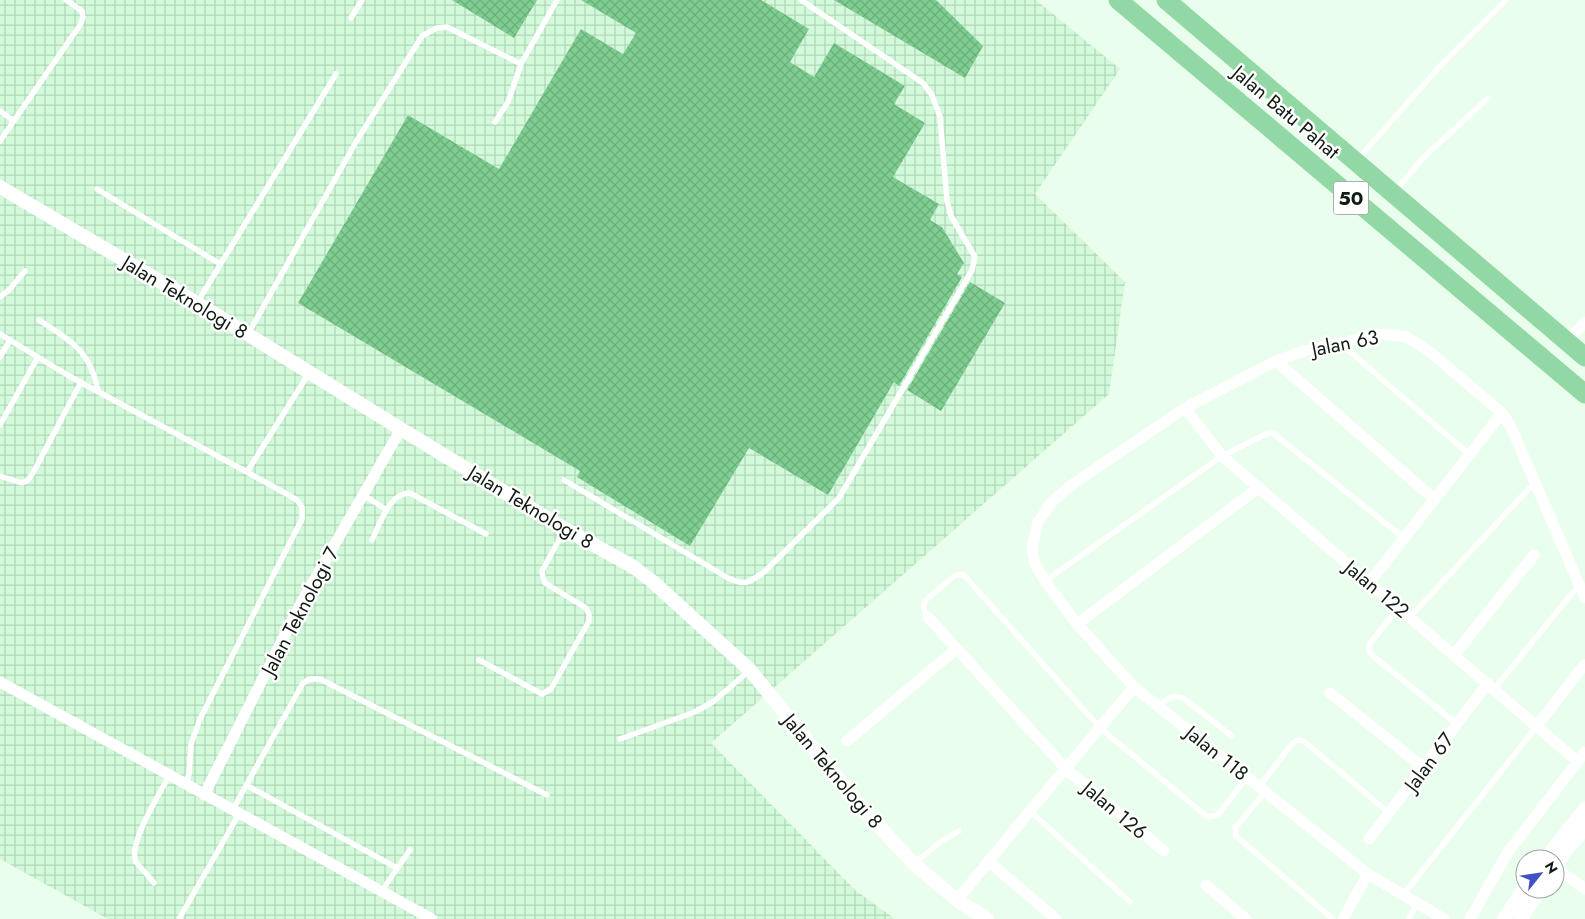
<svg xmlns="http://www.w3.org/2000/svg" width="1585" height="919" viewBox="0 0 1585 919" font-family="Jost,sans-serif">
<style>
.industrial{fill:url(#industrial-grid)}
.building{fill:url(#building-cross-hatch)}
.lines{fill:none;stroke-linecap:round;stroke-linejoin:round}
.service{stroke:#fff;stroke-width:5.5}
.minor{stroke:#fff;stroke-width:11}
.tertiary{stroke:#fff;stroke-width:14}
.trunk{stroke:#92d8a4;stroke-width:19}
.labels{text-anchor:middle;stroke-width:5;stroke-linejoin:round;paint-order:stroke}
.shield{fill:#fff;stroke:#58605a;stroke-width:1}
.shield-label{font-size:19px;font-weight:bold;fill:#101c13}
.street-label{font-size:20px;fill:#101c13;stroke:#fff}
</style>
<defs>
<pattern id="industrial-grid" width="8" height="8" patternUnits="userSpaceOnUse" patternTransform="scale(1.25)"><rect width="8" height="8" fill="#d2f9d9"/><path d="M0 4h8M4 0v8" fill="none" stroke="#b3d5b9"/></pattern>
<pattern id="building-cross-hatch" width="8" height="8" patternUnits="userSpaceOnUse" patternTransform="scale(1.25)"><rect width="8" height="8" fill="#7ecd91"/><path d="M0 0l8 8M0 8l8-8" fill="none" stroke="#6caf7c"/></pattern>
</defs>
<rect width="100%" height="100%" fill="#eafeed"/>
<!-- industrial -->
<path class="industrial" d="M0,0H581L636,33L623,54L581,29L499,169L408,115L298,303L565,462L619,371L828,495L964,263L942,227L930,220L939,204L893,177L925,123L894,104L905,86L834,44L814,77L790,62L809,29L761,0H1036L1120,69L1035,194L1125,282L1109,394L711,743L855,890L895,919H108L0,859Z"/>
<!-- building -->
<path class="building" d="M452,0H537L514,38Z
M581,0H761L809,29L790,62L814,77L834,43L905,86L894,104L925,123L893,177L939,204L930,220L942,227L964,263L957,274L962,277L899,386L894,382L828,495L749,448L690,546L577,477L580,471L298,303L408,115L499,169L581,29L623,54L636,33Z
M834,0H936L983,46L965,78Z
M970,282L1005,303L941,411L907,390Z"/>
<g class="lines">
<!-- service -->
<path class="service" d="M351,18L362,0
M0,111L14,121
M495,122L508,102L521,64
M0,141L80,25L83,18L82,11L66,0
M1357,160L1442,64L1506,0
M97,189L220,264
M1395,192L1422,159L1488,98
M0,297L9,290L25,271
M197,303L336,74
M39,320C71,341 91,351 98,391
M0,334L69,376L247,472L309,373
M248,334L356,142L422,36L437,28L447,27L521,64L557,0
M1340,343L1470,455
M0,357L10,340
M0,425L38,357
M0,476L22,483L28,480L33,473L81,382
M564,480L728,578C745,586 748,583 763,573L839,498L972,270L975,257L951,216L947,201L940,117L932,95L923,83L801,0
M363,495L387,510
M372,540C380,524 389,493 410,493L486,534
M1045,581L1222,456L1268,433H1273L1404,538
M1398,608L1369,645V651L1373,656L1457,724
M928,617C924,611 921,607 926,600L954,576L963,574L1100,728L1205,815L1210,817L1218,815L1247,777
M1410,617L1535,482
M479,660L542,694L551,689L589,621V614L586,608L545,583L543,577L542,571L565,529
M1494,689L1579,585
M1159,707C1167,699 1171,694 1183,698L1232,736
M620,739L695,712L714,701L750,670
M185,785L189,774L191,744L200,719L302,519V507L297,500L247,472
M246,785L397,868
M1259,787L1291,745C1296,740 1298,739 1305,742L1389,813
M1265,792L1235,828L1236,836L1333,919
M232,811L303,683L310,679H320L547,795
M1030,811L1130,902
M914,864L939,843L959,831
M154,883C149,876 141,869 136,862C127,845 160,793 169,776
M381,892L410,850
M1403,895L1537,726
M179,919L239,814
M1409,919L1417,903"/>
<!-- minor -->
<path class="minor" d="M1566,342L1585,322
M1276,361L1434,499
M1185,408L1222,456L1577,761
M1369,583L1502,413
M928,617L1066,769L1164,851
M1077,624L1258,488
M1454,655L1534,555
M0,682L432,919
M1330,693L1424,768
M1537,726L1584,665
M847,741L956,649
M204,795L301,603L401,429
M1369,839L1488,683
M988,861L1056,919
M1555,868L1585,889
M1206,885L1246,919
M957,900L1030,811L1134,687
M1343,919L1368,874
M1444,919L1368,874L1134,687L1077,624L1045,581L1035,564L1032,548L1038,522L1052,502L1070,486L1185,408L1276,361L1304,351L1381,334L1407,337L1430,352L1502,413L1511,427L1585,598
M1470,919L1508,852L1585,752"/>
<!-- tertiary -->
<path class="tertiary" d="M0,187L197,303L401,429L565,529L632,566L652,581L750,670L861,807L914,864L957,900L987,919
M1545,859L1585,809
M1555,867L1562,855L1585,828
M1504,919L1525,888
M1521,919L1540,889"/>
<!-- trunk -->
<path class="trunk" d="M1118,0L1585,394
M1166,0L1585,357"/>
</g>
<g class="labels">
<!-- shield labels -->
<rect class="shield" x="1333.5" y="181.5" width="35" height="33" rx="4"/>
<g class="shield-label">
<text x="1351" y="205">50</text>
</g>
<!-- street labels -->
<g class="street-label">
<text transform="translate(1286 112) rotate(40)" y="7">Jalan Batu Pahat</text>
<text transform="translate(185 297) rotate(31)" y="7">Jalan Teknologi 8</text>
<text transform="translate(1345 343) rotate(-11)" y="7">Jalan 63</text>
<text transform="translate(531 507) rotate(31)" y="7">Jalan Teknologi 8</text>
<text transform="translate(1377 589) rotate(40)" y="7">Jalan 122</text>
<text transform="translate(300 611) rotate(-62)" y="7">Jalan Teknologi 7</text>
<text transform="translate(1217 753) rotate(39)" y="7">Jalan 118</text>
<text transform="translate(1429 762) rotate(-53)" y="7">Jalan 67</text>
<text transform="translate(833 771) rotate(50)" y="7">Jalan Teknologi 8</text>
<text transform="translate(1115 810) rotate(40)" y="7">Jalan 126</text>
</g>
</g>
<!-- north arrow -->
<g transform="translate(1540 874) rotate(60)"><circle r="24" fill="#ffffff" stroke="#9fa4a1"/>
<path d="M0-4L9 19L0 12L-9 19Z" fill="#4151c5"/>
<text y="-8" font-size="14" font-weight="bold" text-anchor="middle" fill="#101c13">N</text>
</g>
</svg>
